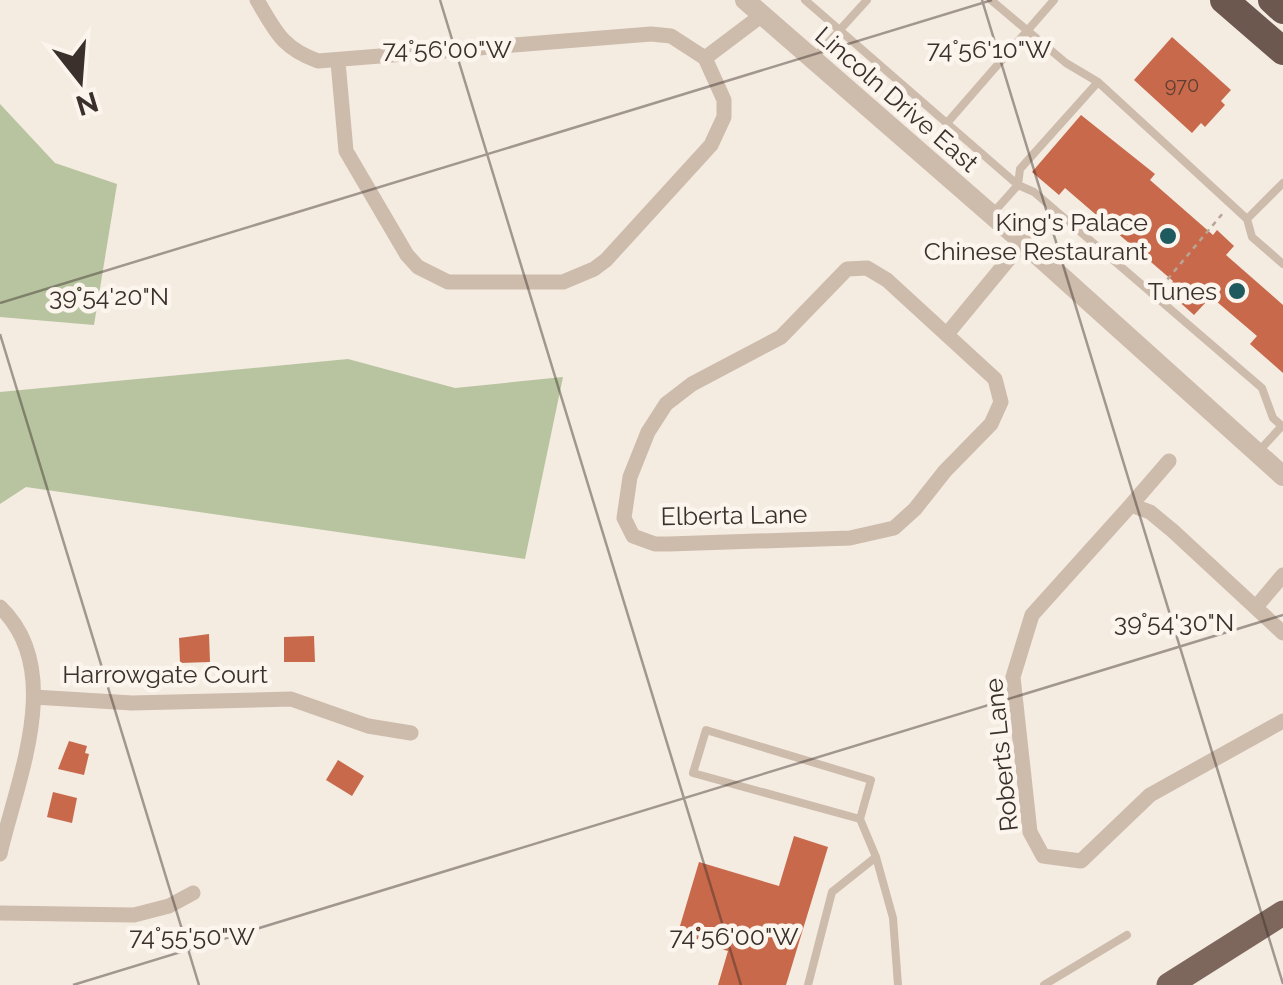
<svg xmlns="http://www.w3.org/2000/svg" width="1283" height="985" viewBox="0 0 1283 985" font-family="Raleway,sans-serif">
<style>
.green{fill:#b8c4a0}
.building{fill:#c8694b}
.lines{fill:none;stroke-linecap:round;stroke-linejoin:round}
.path{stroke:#b9a596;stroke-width:2.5;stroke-dasharray:5 5;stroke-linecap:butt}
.service{stroke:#cdbbac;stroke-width:8}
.minor{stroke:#cdbbac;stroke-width:15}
.tertiary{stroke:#cdbbac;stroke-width:20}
.primary{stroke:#7d675c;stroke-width:25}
.trunk{stroke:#6c584f;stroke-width:28}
.ticks{fill:none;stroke:#3b302b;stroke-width:2.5;stroke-opacity:0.45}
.poi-dot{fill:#1f5a5e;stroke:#fbf5ee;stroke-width:4}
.labels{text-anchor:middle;stroke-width:9;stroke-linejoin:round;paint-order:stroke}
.number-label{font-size:20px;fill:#5e3e33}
.street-label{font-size:25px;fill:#3b302b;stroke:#fbf5ee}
.poi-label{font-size:25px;fill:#3b302b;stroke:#fbf5ee;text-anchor:end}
.ticks-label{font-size:25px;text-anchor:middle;fill:#3b302b;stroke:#fbf5ee;stroke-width:9;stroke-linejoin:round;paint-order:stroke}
</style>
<rect width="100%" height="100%" fill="#f4ebe1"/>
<!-- green -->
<path class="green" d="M0,104L55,163L117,184L94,325L0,317Z
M348,359L455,388L563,377L525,559L26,487L0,504V392Z"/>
<!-- building -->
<path class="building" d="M1172,37L1231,90L1221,101L1225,105L1205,127L1201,123L1192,133L1134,80Z
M1081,115L1155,174L1150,180L1213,235L1217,230L1234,246L1226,255L1283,305V373L1250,344L1257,336L1216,301H1207L1194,315L1166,290L1173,281L1065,188L1059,195L1032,172Z
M209,634L210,662L180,663L179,638Z
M314,636L315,662H284V637Z
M69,741L87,746L85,753L89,754L84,775L58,769Z
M338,760L364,776L352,796L326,780Z
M53,792L77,798L72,823L47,817Z
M794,836L828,847L786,985H718L728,951L677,936L699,862L779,886Z"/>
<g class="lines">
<!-- path -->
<path class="path" d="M1161,287L1223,213"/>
<!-- service -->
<path class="service" d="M805,0L1018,185L1034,192L1262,388L1273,418L1283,427
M991,0L1066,63L1098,82L1247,219L1252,237L1283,264
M816,56L867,0
M947,123L1054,0
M993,213L1018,185L1020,169L1098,82
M1247,219L1283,183
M1258,452L1282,426
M860,819L693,773L706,730L871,780L860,819L876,857L893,918L898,985
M808,985L832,892L876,857
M1044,985L1127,935"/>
<!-- minor -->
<path class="minor" d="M257,0C276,32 282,48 318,61L651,34L671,36L705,58L724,100V117L711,145L606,260L594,269L563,282H448L418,267L407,255L346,151L338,62
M705,58L762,15
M867,268L887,280L995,379L1001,402L991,424L945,471L915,509L894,528L850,538L669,544H655L633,536L624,518L630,477L648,432L666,404L692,384L781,337L847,269Z
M947,334L1023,242
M1131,505L1169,461
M0,607C66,670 17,779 0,854
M1256,607L1283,575
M1283,633L1173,531L1150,512L1131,505L1032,615L1013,677L1030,832L1043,856L1081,861L1150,795L1283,721
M34,697L132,703L291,699L368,726L411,733
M0,913L134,915L169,906L193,893"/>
<!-- tertiary -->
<path class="tertiary" d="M745,0L1023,242L1283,476"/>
<!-- primary -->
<path class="primary" d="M1169,985L1283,913"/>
<!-- trunk -->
<path class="trunk" d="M1224,0L1283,51
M1272,0L1283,10"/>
</g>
<!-- ticks -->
<path class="ticks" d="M440,0L741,985M982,0L1283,984M0,303L992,0M0,334L199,985M73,985L1283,615"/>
<!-- markers -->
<g class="poi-dot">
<circle cx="1168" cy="236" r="10"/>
<circle cx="1237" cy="291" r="10"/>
</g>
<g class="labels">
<!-- number labels -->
<g class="number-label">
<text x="1182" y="92">970</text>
</g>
<!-- street labels -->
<g class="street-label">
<text transform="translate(897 99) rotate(41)" y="9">Lincoln Drive East</text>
<text transform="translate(734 515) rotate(-1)" y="9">Elberta Lane</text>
<text x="165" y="683">Harrowgate Court</text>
<text transform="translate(1001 755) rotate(-96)" y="9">Roberts Lane</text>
</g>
<!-- poi labels -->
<g class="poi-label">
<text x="1148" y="231">King's Palace<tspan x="1148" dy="29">Chinese Restaurant</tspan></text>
<text x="1217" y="300">Tunes</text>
</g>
</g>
<g class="ticks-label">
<text x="447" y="58">74°56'00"W</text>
<text x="989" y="58">74°56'10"W</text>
<text x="109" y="305">39°54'20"N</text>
<text x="1174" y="631">39°54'30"N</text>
<text x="192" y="945">74°55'50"W</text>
<text x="734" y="945">74°56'00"W</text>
</g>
<!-- north arrow -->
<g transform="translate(80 80) rotate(163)" stroke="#fbf5ee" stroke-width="8" paint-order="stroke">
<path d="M0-8L18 38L0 25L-18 38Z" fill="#3b302b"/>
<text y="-15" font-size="28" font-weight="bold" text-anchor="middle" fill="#3b302b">N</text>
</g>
</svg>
